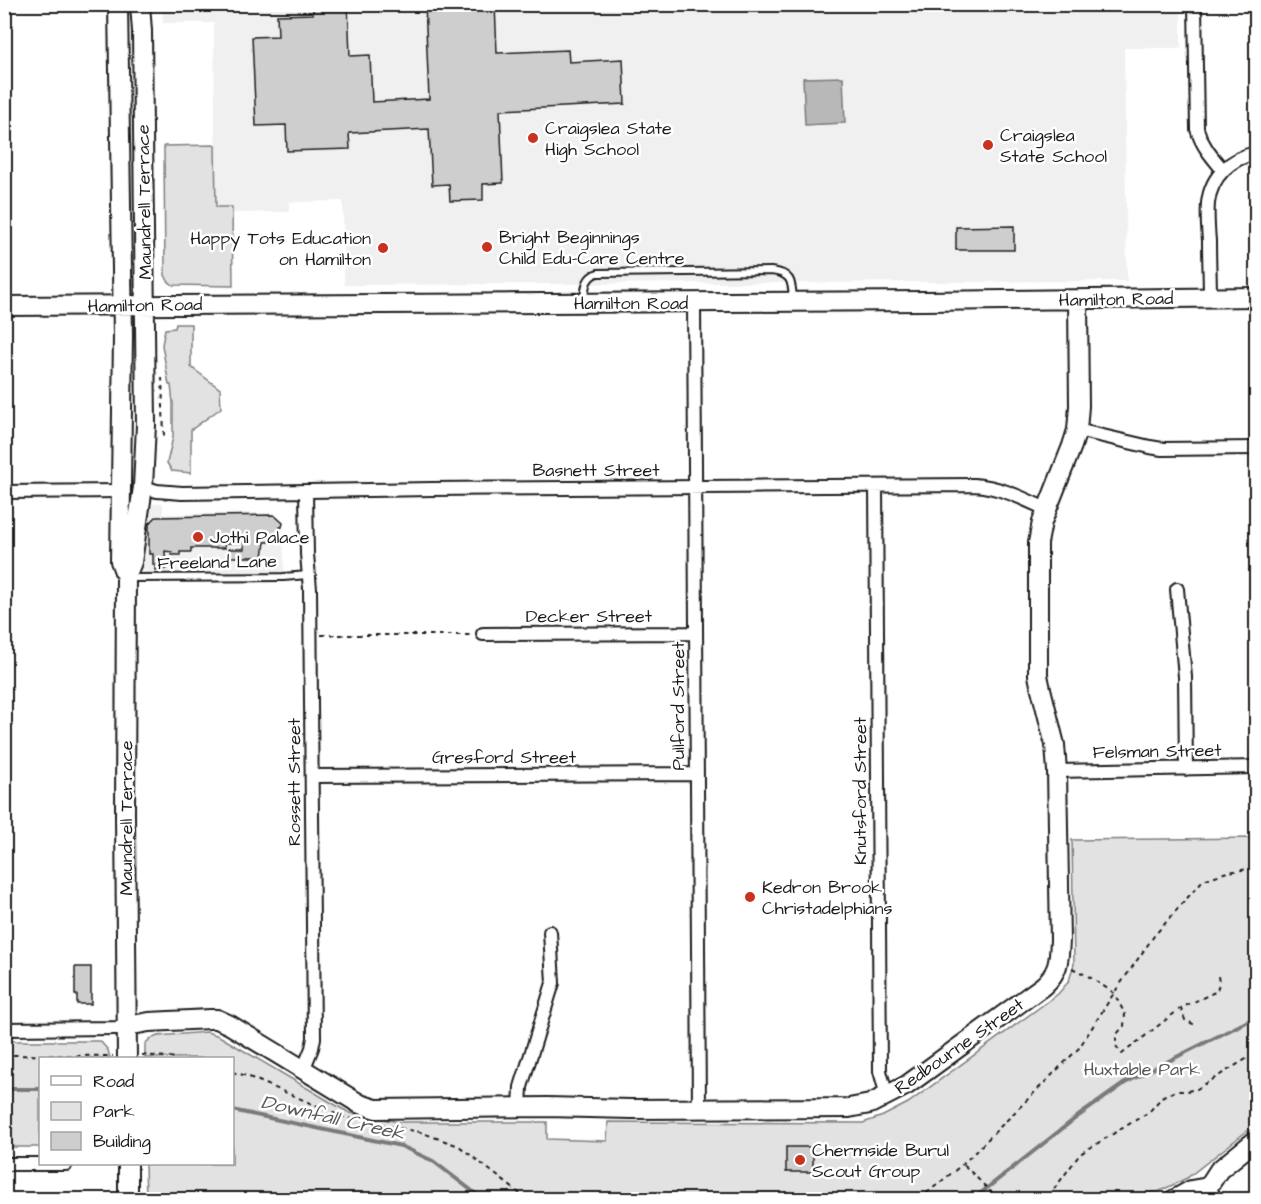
<svg xmlns="http://www.w3.org/2000/svg" width="1261" height="1204" viewBox="0 0 1261 1204" font-family="'Architects Daughter',sans-serif">
<style>
.built{fill:#f0f0f0}
.green{fill:#e2e2e2;stroke:#7f7f7f;stroke-width:1.5}
.water{fill:#b8b8b8;stroke:#7a7a7a;stroke-width:1.5}
.lines{fill:none;stroke-linecap:round;stroke-linejoin:round}
.stream{stroke:#7a7a7a;stroke-width:4}
.building{fill:#cecece;stroke:#1c1c1c;stroke-width:1.5}
.lane-casing{stroke:#1c1c1c;stroke-width:10}
.street-casing{stroke:#1c1c1c;stroke-width:16}
.secondary-casing{stroke:#1c1c1c;stroke-width:22}
.path{stroke:#1c1c1c;stroke-width:2;stroke-dasharray:4.5 4.5;stroke-linecap:butt}
.lane{stroke:#fff;stroke-width:6}
.street{stroke:#fff;stroke-width:12}
.secondary{stroke:#fff;stroke-width:18}
.poi-dot{fill:#c8321e;stroke:#fff;stroke-width:2}
.labels{text-anchor:middle;stroke-width:5;stroke-linejoin:round;paint-order:stroke}
.poi-label{font-size:18px;fill:#1c1c1c;stroke:#fff;text-anchor:start}
.street-label{font-size:18px;fill:#1c1c1c;stroke:#fff}
.park-label{font-size:18px;fill:#575757;stroke:#fff}
.water-label{font-size:20px;font-style:italic;fill:#5a5a5a;stroke:#fff}
</style>
<rect width="100%" height="100%" fill="#fff"/>
<filter id="ink" filterUnits="userSpaceOnUse"><feTurbulence type="fractalNoise" baseFrequency=".0167" numOctaves="2"/><feDisplacementMap in="SourceGraphic" scale="12" xChannelSelector="R" yChannelSelector="G"/><feConvolveMatrix kernelMatrix="1 2 1 2 8 2 1 2 1" color-interpolation-filters="sRGB"/></filter>
<g filter="url(#ink)">
<!-- built -->
<path class="built" d="M1179,4L1181,12V48H1124L1127,281L344,285L343,201L289,202V212L232,213V207H216L214,23H163L162,5Z
M163,503V514L274,513L283,521L284,572H149L143,571L139,564L148,509L154,504Z"/>
<!-- green -->
<path class="green" d="M215,145L216,207H232L233,286L173,285L168,281L165,275L164,146Z
M176,324H191V367L220,389L221,408L191,430V473L172,471L167,463L173,437V403L171,385H169L162,345L165,329L175,328Z
M1256,838V1124L1187,1178L1158,1192H1152L1134,1199H146L145,1164H232V1058H145V1044L150,1039L158,1036L207,1032L219,1036L339,1107L350,1113L399,1122H547V1139L607,1141L608,1122L863,1123L883,1116L908,1103L1058,994L1069,981L1074,964L1072,840Z
M4,1041H100L108,1050L110,1058H40V1147H5Z"/>
<!-- water -->
<path class="water" d="M843,77L845,123L805,125L803,78Z"/>
<g class="lines">
<!-- stream -->
<path class="stream" d="M4,1089H40
M232,1110L401,1146L433,1161L484,1200
M972,1200L1077,1117L1125,1083L1256,1017"/>
</g>
<!-- building -->
<path class="building" d="M313,4H348L350,56L370,55L372,102L429,99L425,4H495L497,53L568,50L569,62L623,59L625,104L500,110L503,183L483,184V200L450,201L449,184L432,185L429,129L349,133L350,149L287,151L286,125L256,126L252,37L278,36L277,15L313,14Z
M1014,226V250H956V227Z
M274,515L283,523L282,527H280V542H265L263,557H229V549H244V543H224L225,548H191V552H180V555H172V552L165,551L166,569H163V570H155V565H153V554H149V524L156,517Z
M75,967H91V1004H77V995H75Z
M786,1147H813V1172H786Z"/>
<g class="lines">
<defs>
<path id="lane" d="M584,300C585,288 585,277 598,273L771,271C791,273 792,281 793,299
M130,578L283,577L308,575"/>
<path id="street" d="M1195,4L1197,129C1202,146 1212,157 1223,170
M1210,297C1210,279 1209,260 1209,241C1208,229 1207,216 1208,203C1211,176 1231,158 1256,153
M694,303L699,1108
M1077,430L1150,447L1162,449L1256,448
M876,486L880,1071L887,1096
M143,487L157,491L182,493L432,489L974,485C1001,487 1022,498 1046,509
M4,492L121,491
M1177,589L1185,677L1186,769
M483,634L695,633
M1057,771L1256,767
M312,776L696,774
M4,1029L117,1028L127,1026
M303,1070L312,1048L314,1038L310,589L307,554L306,491
M520,1108L521,1087L553,983L550,932
M4,1164H66
M1208,1187L1217,1200"/>
<path id="secondary" d="M118,4L123,336L120,561L126,577
M4,306L925,301L1256,297
M127,1026L149,1022L210,1019H217L230,1025L360,1104L376,1109L547,1107L631,1109L849,1108L870,1104L907,1085L1043,986C1059,972 1059,961 1060,940L1057,771L1055,745L1040,685L1038,675V543L1042,522L1072,446L1077,430L1079,406L1078,300
M127,1058L125,814L126,577L132,562L143,487L146,425L142,31L140,4
M128,1164V1200
M1173,1200L1191,1190L1208,1187L1219,1170L1256,1140"/>
</defs>
<!-- lane casing -->
<use href="#lane" class="lane-casing"/>
<!-- street casing -->
<use href="#street" class="street-casing"/>
<!-- secondary casing -->
<use href="#secondary" class="secondary-casing"/>
<!-- path -->
<path class="path" d="M162,377L164,436
M321,635H471
M1072,968L1088,976L1114,993L1125,1014L1124,1026L1116,1035V1046L1122,1054L1181,1008L1217,991L1219,983L1218,976
M1181,1008L1185,1020L1197,1026
M4,1055L113,1056
M142,1055L178,1058
M232,1072L247,1076L343,1117L358,1120
M382,1125L420,1132L459,1146L528,1200
M964,1165L994,1195L1004,1200
M910,1200L922,1197L963,1164L1079,1048L1114,993L1154,936L1203,880L1227,872L1256,868
M1040,1200L1052,1192L1080,1154L1149,1112L1163,1096L1176,1091H1187L1197,1089L1256,1053"/>
<!-- lane -->
<use href="#lane" class="lane"/>
<!-- street -->
<use href="#street" class="street"/>
<!-- secondary -->
<use href="#secondary" class="secondary"/>
</g>
</g>
<!-- markers -->
<g class="poi-dot">
<circle cx="533" cy="138" r="6"/>
<circle cx="988" cy="145" r="6"/>
<circle cx="487" cy="247" r="6"/>
<circle cx="383" cy="248" r="6"/>
<circle cx="198" cy="537" r="6"/>
<circle cx="750" cy="897" r="6"/>
<circle cx="800" cy="1160" r="6"/>
</g>
<g class="labels">
<!-- poi labels -->
<g class="poi-label">
<text x="545" y="134">Craigslea State<tspan x="545" dy="21">High School</tspan></text>
<text x="1000" y="141">Craigslea<tspan x="1000" dy="21">State School</tspan></text>
<text x="499" y="243">Bright Beginnings<tspan x="499" dy="21">Child Edu-Care Centre</tspan></text>
<text x="371" y="244" text-anchor="end">Happy Tots Education<tspan x="371" dy="21">on Hamilton</tspan></text>
<text x="210" y="543">Jothi Palace</text>
<text x="762" y="893">Kedron Brook<tspan x="762" dy="21">Christadelphians</tspan></text>
<text x="812" y="1156">Chermside Burul<tspan x="812" dy="21">Scout Group</tspan></text>
</g>
<!-- street labels -->
<g class="street-label">
<text transform="translate(144 202) rotate(-91)" y="6">Maundrell Terrace</text>
<text transform="translate(1116 299) rotate(-1)" y="6">Hamilton Road</text>
<text x="631" y="309">Hamilton Road</text>
<text transform="translate(145 305) rotate(-1)" y="6">Hamilton Road</text>
<text x="596" y="476">Basnett Street</text>
<text transform="translate(217 562) rotate(-1)" y="6">Freeland Lane</text>
<text x="589" y="622">Decker Street</text>
<text transform="translate(678 706) rotate(-90)" y="6">Pullford Street</text>
<text transform="translate(1157 751) rotate(-1)" y="6">Felsman Street</text>
<text x="504" y="763">Gresford Street</text>
<text transform="translate(294 782) rotate(-90)" y="6">Rossett Street</text>
<text transform="translate(860 791) rotate(-90)" y="6">Knutsford Street</text>
<text transform="translate(126 818) rotate(-90)" y="6">Maundrell Terrace</text>
<text transform="translate(959 1046) rotate(-35)" y="6">Redbourne Street</text>
</g>
<!-- park labels -->
<g class="park-label">
<text x="1142" y="1075">Huxtable Park</text>
</g>
<!-- water labels -->
<g class="water-label">
<text transform="translate(333 1117) rotate(13)" y="7">Downfall Creek</text>
</g>
</g>
<!-- margin -->
<rect width="1261" height="1204" fill="none" stroke="#fff" stroke-width="24"/>
<rect x="12" y="12" width="1237" height="1180" fill="none" stroke="#1c1c1c" stroke-width="2" filter="url(#ink)"/>
<!-- legend -->
<rect x="39" y="1057" width="195" height="108" fill="#ffffff" stroke="#a4a4a4" stroke-width="1.5"/>
<rect x="51" y="1076" width="30" height="9" fill="#ffffff" stroke="#a4a4a4" stroke-width="1.5"/>
<text x="93" y="1087" font-size="18" fill="#1c1c1c">Road</text>
<rect x="51" y="1102" width="30" height="18" fill="#e2e2e2" stroke="#a4a4a4" stroke-width="1.5"/>
<text x="93" y="1117" font-size="18" fill="#1c1c1c">Park</text>
<rect x="51" y="1132" width="30" height="18" fill="#cecece" stroke="#a4a4a4" stroke-width="1.5"/>
<text x="93" y="1147" font-size="18" fill="#1c1c1c">Building</text>
</svg>
